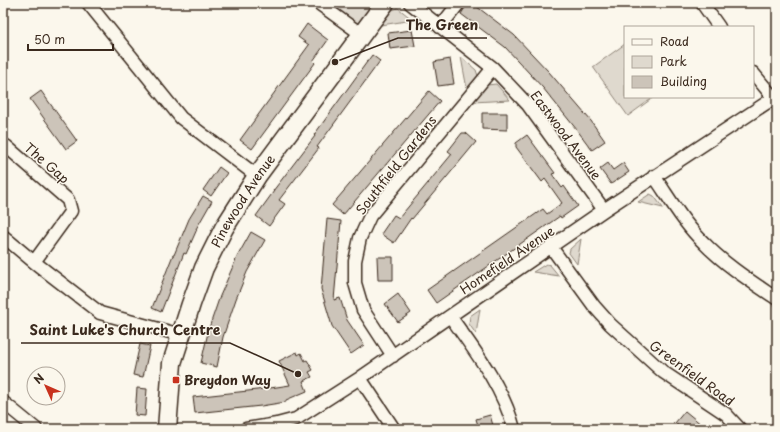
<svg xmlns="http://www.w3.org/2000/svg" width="780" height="432" viewBox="0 0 780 432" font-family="'Playpen Sans',sans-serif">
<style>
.green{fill:#dfd9ce;stroke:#8d8276}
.building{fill:#ccc4b9;stroke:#3b2a1e}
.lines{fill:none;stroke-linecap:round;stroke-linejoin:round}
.street-casing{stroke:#3b2a1e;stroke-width:15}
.secondary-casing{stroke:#3b2a1e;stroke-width:21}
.street{stroke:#fbf7ec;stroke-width:12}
.secondary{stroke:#fbf7ec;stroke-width:18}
.poi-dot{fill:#c8321e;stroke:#fbf7ec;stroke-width:1.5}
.labels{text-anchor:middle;stroke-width:3;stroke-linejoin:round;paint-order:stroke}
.street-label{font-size:13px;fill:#3b2a1e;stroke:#fbf7ec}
.poi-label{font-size:13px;font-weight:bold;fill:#3b2a1e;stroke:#fbf7ec;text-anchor:start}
.leader{fill:none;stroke:#3b2a1e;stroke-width:1.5}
.callout-dot{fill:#3b2a1e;stroke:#fbf7ec;stroke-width:1.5}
.callout-label{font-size:14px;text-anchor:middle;font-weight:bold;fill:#3b2a1e;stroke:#fbf7ec;stroke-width:3;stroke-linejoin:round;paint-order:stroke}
</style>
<rect width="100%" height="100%" fill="#fbf7ec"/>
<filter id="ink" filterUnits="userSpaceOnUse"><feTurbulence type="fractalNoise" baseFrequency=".025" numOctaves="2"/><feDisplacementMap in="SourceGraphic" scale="8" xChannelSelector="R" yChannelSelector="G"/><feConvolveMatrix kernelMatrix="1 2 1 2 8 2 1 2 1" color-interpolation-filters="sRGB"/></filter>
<g filter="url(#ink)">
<!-- green -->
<path class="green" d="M322,3H379L359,31Z
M398,8L413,20L381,25L392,10Z
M625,44V97H654L628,116L593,67Z
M461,57L476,70L478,76L467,89Z
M496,84L510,100L473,102L487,85Z
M650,194L654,196L663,208L638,202Z
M581,239L577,264L569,253L570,249Z
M546,264L550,265L559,276L533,272Z
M480,309L476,334L469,324L470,316Z"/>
<!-- building -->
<path class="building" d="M468,3H472L514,35L549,72L591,121L605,141L592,150L577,130L543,88L505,47L461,14Z
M307,24L328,40L313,61L315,63L252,149L240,140L309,45L298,37Z
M412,30L415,46L390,49L388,33Z
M372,55L380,61L317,147L319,148L279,200L285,204L269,226L256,216L274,191H273L315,136L314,135Z
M450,59L454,84L438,86L434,62Z
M41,91L77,141L66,149L30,99Z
M429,91L440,101L343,215L332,205Z
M482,113H507V130L482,129Z
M462,133H466L476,142L412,219L411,218L394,243L381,234L394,215L399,218L428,183L452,154L448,151Z
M527,135L555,173L552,174L562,188L564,186L578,206L561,218L560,216L436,303L427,290L543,209L547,214L562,203L545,179L542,182L516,147V143Z
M608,163L613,170L623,163L629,172L611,184L600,169Z
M219,167L227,173L211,196L203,190Z
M203,196L212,201L196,229H197L186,254L184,253L161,312L152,308L173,255H174L189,219Z
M327,219L341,221L334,300L340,298L347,320L364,345L351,354L332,326L321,289Z
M251,232L265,240L247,272L236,299L223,337L217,367L201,363L209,328L220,296L237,257Z
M377,257H393V280H378Z
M398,294L411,313L398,322L385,304Z
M140,344L150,346L143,377L133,375Z
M297,352L298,355L301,353L305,361L307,360L313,370L309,372L312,377L303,381L307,391L286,400V402L261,406L195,413L193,397L257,390L290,385L279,361Z
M137,388L147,389L145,416L135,415Z
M685,411L707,429H683L675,423Z
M490,415L494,429H479L476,419Z"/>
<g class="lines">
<defs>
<path id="street" d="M88,3L181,118L257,176
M318,3L361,34
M410,3L493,68L528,105L604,210
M702,3L719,27
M440,27L459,3
M753,73L773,97
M6,146L68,200L71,211L34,262
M654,176C670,199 684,224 704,243C725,265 752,282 777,299
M3,236L34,262L100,313L181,335
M551,247L594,306L610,324L663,372L726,414L740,429
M450,316C475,351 503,387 514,429
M393,356L363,310L355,283V261L360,238L370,216L493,68
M360,378L394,429
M3,402L36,429
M246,429L277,424L296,419L360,378L604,210L777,96"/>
<g id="secondary">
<path id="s1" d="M167,429L172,363L191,304L204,268L224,228L257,176L385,3"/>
</g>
</defs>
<!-- street casing -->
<use href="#street" class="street-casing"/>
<!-- secondary casing -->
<use href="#secondary" class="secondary-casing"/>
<!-- street -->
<use href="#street" class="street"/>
<!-- secondary -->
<use href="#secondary" class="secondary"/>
</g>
</g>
<!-- markers -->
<rect class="poi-dot" x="172" y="376" width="8" height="8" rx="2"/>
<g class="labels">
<!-- street labels -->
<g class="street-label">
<text transform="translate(566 135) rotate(53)" y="5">Eastwood Avenue</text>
<text transform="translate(47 163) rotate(41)" y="5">The Gap</text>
<text transform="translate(396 165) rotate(-52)" y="5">Southfield Gardens</text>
<text dy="5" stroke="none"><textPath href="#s1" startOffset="244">Pinewood Avenue</textPath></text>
<text transform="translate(507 260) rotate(-34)" y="5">Homefield Avenue</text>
<text transform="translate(692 373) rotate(36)" y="5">Greenfield Road</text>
</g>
<!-- poi labels -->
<g class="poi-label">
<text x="184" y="385">Breydon Way</text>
</g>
</g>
<!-- callouts -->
<path class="leader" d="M335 62L398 38H487M298 374L230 343H21"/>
<g class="callout-dot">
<circle cx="335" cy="62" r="4"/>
<circle cx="298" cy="374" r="4"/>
</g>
<g class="callout-label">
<text x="442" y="30">The Green</text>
<text x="125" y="335">Saint Luke's Church Centre</text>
</g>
<!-- margin -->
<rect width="780" height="432" fill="none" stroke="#fbf7ec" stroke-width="16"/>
<rect x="8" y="8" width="764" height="416" fill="none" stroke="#3b2a1e" stroke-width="1.5" filter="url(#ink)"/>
<!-- legend -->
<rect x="624" y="26" width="130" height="72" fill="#fbf7ec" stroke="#aea59a"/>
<rect x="632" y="39" width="20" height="6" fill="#fbf7ec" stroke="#aea59a"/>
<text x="660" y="46" font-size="12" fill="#3b2a1e">Road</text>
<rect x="632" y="56" width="20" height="12" fill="#dfd9ce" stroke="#aea59a"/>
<text x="660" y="66" font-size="12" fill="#3b2a1e">Park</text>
<rect x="632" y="76" width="20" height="12" fill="#ccc4b9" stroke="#aea59a"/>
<text x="660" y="86" font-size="12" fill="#3b2a1e">Building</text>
<!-- north arrow -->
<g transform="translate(46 386) rotate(315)"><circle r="19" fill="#fbf7ec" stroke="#aea59a"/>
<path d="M0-3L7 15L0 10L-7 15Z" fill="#c8321e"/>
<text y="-6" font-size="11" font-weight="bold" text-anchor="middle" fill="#3b2a1e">N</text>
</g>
<!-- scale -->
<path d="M28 44v6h85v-6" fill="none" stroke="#3b2a1e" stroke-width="2"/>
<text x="34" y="44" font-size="12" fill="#3b2a1e" stroke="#fbf7ec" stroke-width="3" paint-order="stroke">50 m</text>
</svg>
